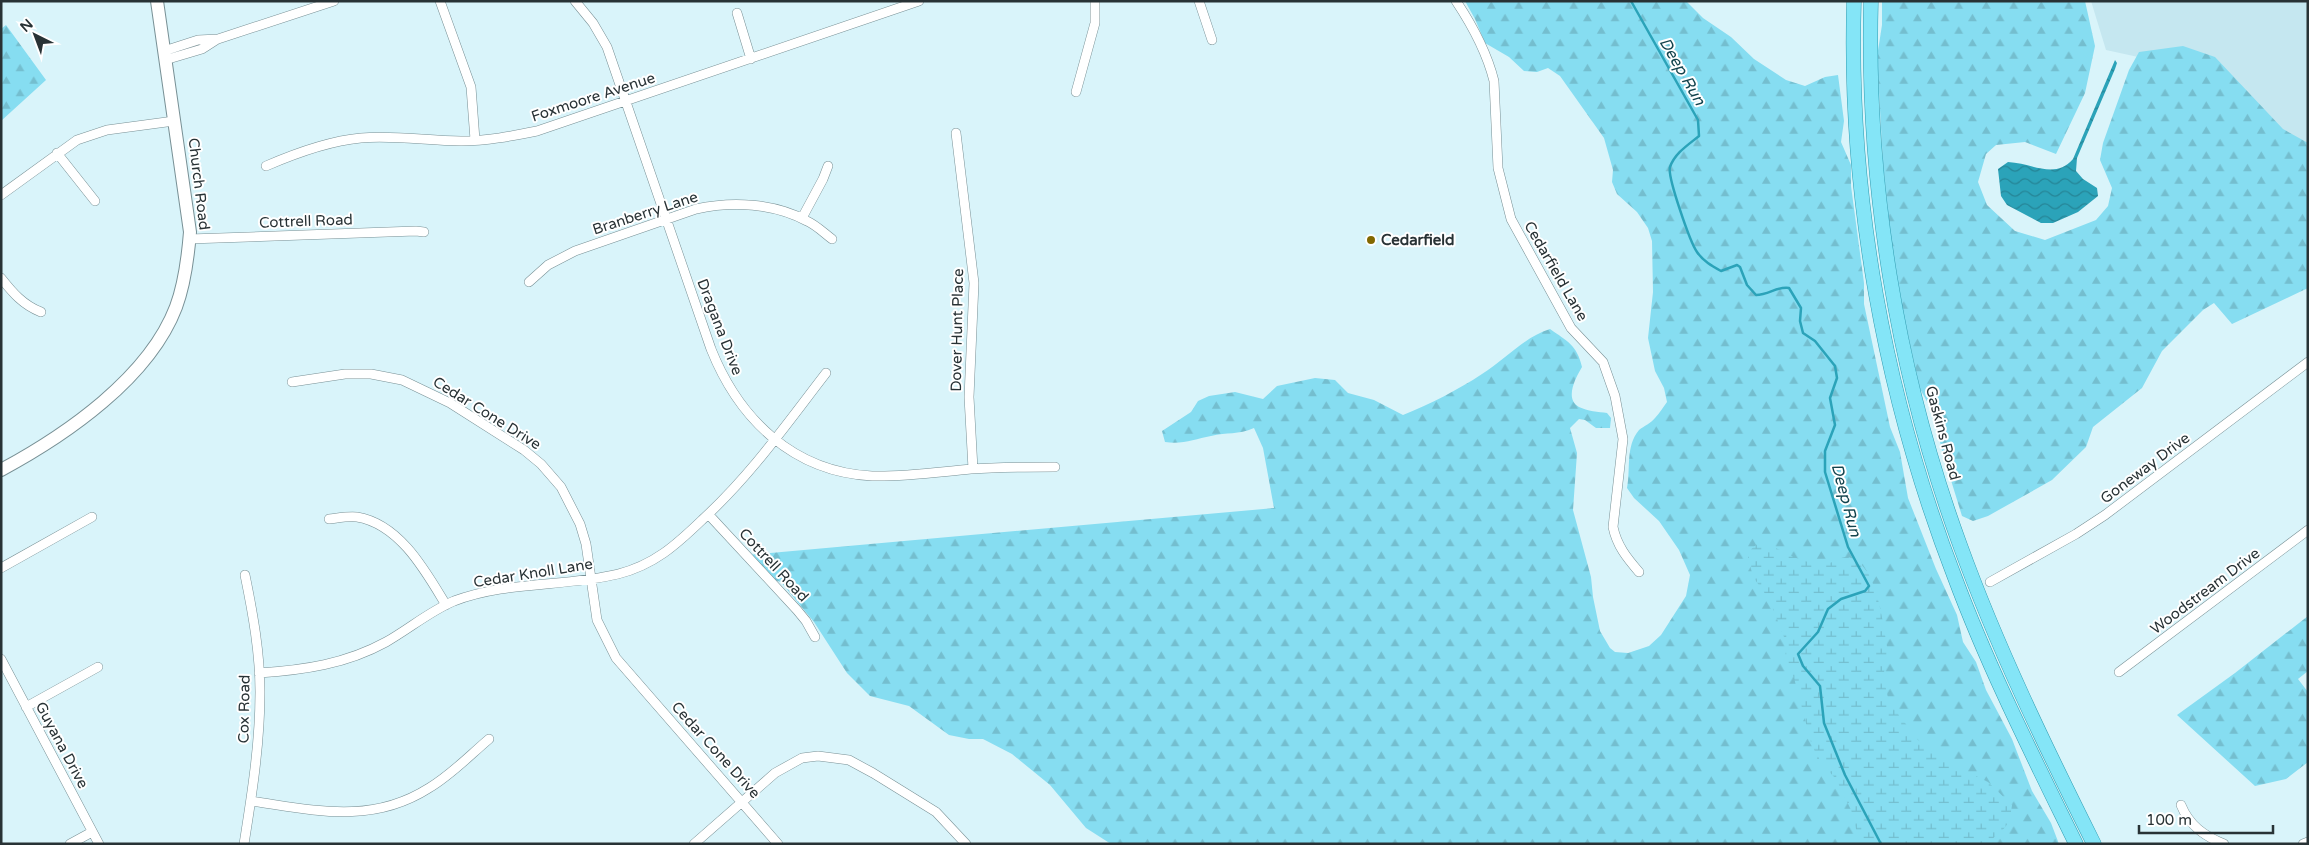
<svg xmlns="http://www.w3.org/2000/svg" width="2309" height="845" viewBox="0 0 2309 845" font-family="'Varela Round',sans-serif">
<style>
.built{fill:#c5e7f0}
.forest{fill:url(#forest-firs)}
.wetland{fill:url(#wetland-marsh)}
.water{fill:url(#water-waves)}
.lines{fill:none;stroke-linecap:round;stroke-linejoin:round}
.stream{stroke:#2ba3b9;stroke-width:2.5}
.street-casing{stroke:#789095;stroke-width:10}
.secondary-casing{stroke:#789095;stroke-width:14}
.primary-casing{stroke:#2e9bb0;stroke-width:15}
.street{stroke:#fff;stroke-width:9}
.secondary{stroke:#fff;stroke-width:12}
.primary{stroke:#84e5f7;stroke-width:14}
.poi-dot{fill:#826800;stroke:#fff;stroke-width:2}
.labels{text-anchor:middle;stroke-width:4;stroke-linejoin:round;paint-order:stroke}
.street-label{font-size:15px;fill:#283235;stroke:#fff}
.poi-label{font-size:15px;font-weight:bold;fill:#283235;stroke:#fff;text-anchor:start}
.water-label{font-size:16px;font-style:italic;fill:#12444e;stroke:#fff}
</style>
<defs>
<pattern id="forest-firs" width="22" height="20" patternUnits="userSpaceOnUse" patternTransform="scale(1.25)"><rect width="22" height="20" fill="#86ddf1"/><path d="M5 1l3.5 6h-7zM16 11l3.5 6h-7z" fill="#74becf"/></pattern>
<pattern id="wetland-marsh" width="20" height="14" patternUnits="userSpaceOnUse" patternTransform="scale(1.25)"><rect width="20" height="14" fill="#86ddf1"/><path d="M1 5h8M5 5V1M11 12h8M15 12V8" fill="none" stroke="#74becf"/></pattern>
<pattern id="water-waves" width="16" height="10" patternUnits="userSpaceOnUse" patternTransform="scale(1.25)"><rect width="16" height="10" fill="#2ba3b9"/><path d="M0 5q4-4 8 0t8 0" fill="none" stroke="#258597"/></pattern>
</defs>
<rect width="100%" height="100%" fill="#d9f4fa"/>
<!-- built -->
<path class="built" d="M2091,1H2308V161L2207,72L2106,50Z"/>
<!-- forest -->
<path class="forest" d="M1465,1H1686L1703,18L1731,37L1754,59L1786,80L1805,86L1825,77L1838,75L1844,121L1841,142L1851,165V186L1864,283V304L1890,427L1900,452L1908,498L1936,569L1957,615L1963,642L1976,662L1986,690L2012,739L2032,791L2051,823L2059,844H1111L1086,828L1050,785L1012,754L983,739H969L949,735L909,706L870,696L847,673L814,622L785,587L781,582L774,580L748,555L1274,508L1263,448L1254,428C1238,435 1227,432 1211,436C1195,439 1182,445 1165,442L1162,431L1191,412L1198,401L1209,396L1235,392L1263,399L1277,386L1315,378L1335,380L1348,393L1374,400L1403,415C1430,404 1458,390 1482,374C1505,360 1524,337 1550,329C1567,341 1577,345 1582,367C1576,377 1564,399 1579,407C1587,411 1599,412 1607,413L1611,418L1610,428H1596L1585,420L1579,419L1570,428L1577,453L1573,510L1591,577L1593,597L1600,631L1610,648L1615,652L1628,653L1649,646L1661,635L1686,596L1690,575L1679,550L1659,521L1634,498L1627,488C1631,469 1625,447 1639,430C1644,426 1651,423 1655,418C1660,413 1663,407 1667,402L1664,388L1655,371L1648,338L1653,292L1652,241L1648,228L1637,212L1617,194L1612,182L1613,170L1604,138L1560,76L1548,68L1537,72L1524,71L1509,57L1485,43L1475,19Z
M1882,1H2085L2095,46L2085,93L2056,154L2025,142L1996,145L1986,154L1978,182L1987,205L2015,231L2045,240L2096,220L2108,206L2112,188L2100,160L2103,143L2129,70L2139,52L2183,46L2215,57L2283,129L2308,143V288L2232,324L2214,303L2203,310L2162,351L2142,388L2093,427L2086,447L2052,480L1988,516L1973,521L1962,516L1942,451L1934,414L1920,389L1904,317L1891,241L1883,163L1877,57L1882,25Z
M6,25L46,80L1,121V29Z
M2308,616V671L2298,679L2308,692V762L2286,779L2255,786L2177,715L2235,673Z"/>
<!-- wetland -->
<path class="wetland" d="M1760,542C1777,546 1785,555 1799,559C1807,562 1820,565 1829,563C1835,562 1840,557 1847,557C1878,561 1883,627 1888,651V657L1883,676L1889,702L1918,740L1940,758L1988,782L2012,805C2009,832 2003,826 1988,844H1860L1851,810L1836,779L1822,764L1812,746L1794,678L1786,659L1784,637L1769,599L1753,577L1748,557L1750,550Z"/>
<!-- water -->
<path class="water" d="M2115,60L2117,63L2115,69L2077,158L2076,171L2083,179L2097,188L2098,196L2078,212L2053,223H2041L2007,205L2001,196L1998,169L2008,162C2032,163 2055,180 2073,159Z"/>
<g class="lines">
<!-- stream -->
<path class="stream" d="M1631,1L1698,120L1699,136C1688,145 1675,153 1670,167C1667,176 1690,242 1697,252C1703,261 1712,266 1721,271L1737,265L1740,267L1747,285L1756,295C1769,295 1777,286 1789,288L1801,308L1800,321L1803,333L1815,341L1835,366L1837,378L1830,398L1835,425L1825,451V472L1848,547L1869,586L1865,591L1841,599L1828,609L1818,632L1798,654L1803,666L1820,686L1824,723L1845,775L1881,844"/>
<defs>
<path id="street" d="M440,1L471,87L475,140
M575,1L593,23L607,47L711,349C739,419 793,472 872,476C904,477 938,472 971,469C999,467 1027,467 1055,467
M1199,1L1212,40
M1456,1C1472,25 1487,53 1494,81L1498,168L1511,219L1571,328L1603,362L1615,396L1623,439L1613,527C1617,546 1627,558 1639,572
M737,13L751,59
M164,51L198,40L218,39L334,1
M165,60L202,49L216,40
M1076,92L1095,23V1
M956,133L974,283L969,397L973,469
M57,153L95,201
M266,166C296,153 328,141 361,138C395,135 428,141 461,141C487,141 512,136 537,131L919,1
M1,195L77,140L107,130L174,121
M802,218L823,179L828,166
M189,239L416,231L424,232
M1,278C13,293 23,305 41,312
M529,282L548,265L575,251L696,209C732,201 774,203 807,221C816,225 824,233 832,239
M292,382L345,374H371L402,380L450,403L524,450L541,464L561,487L580,524L586,544L597,620L616,658L778,844
M709,515L797,610L806,621L815,637
M329,519C338,518 348,516 357,517C400,524 426,572 446,605
M1,568L92,517
M1990,582L2076,534L2105,515L2308,362
M1,659L99,844
M2119,672L2308,530
M259,673C304,670 346,664 386,642C409,629 430,611 454,601C506,581 564,587 618,574C654,565 676,545 702,520C751,475 785,426 826,373
M26,707L98,667
M251,801C314,810 371,825 429,788C451,775 469,756 489,739
M2181,805C2189,825 2204,836 2224,844
M70,844L92,832
M244,844C252,794 260,743 260,692C260,653 253,614 245,575
M694,844L775,773L802,758L818,756L849,760L873,773L936,812L966,844
M2303,844L2308,842"/>
<path id="secondary" d="M1,470C66,435 149,378 176,307C185,283 188,257 190,232L157,1"/>
<path id="primary" d="M1854,1C1848,196 1885,397 1955,578C1989,669 2033,756 2076,844
M1871,1C1866,184 1897,373 1960,545C1997,647 2045,746 2094,844"/>
</defs>
<!-- street casing -->
<use href="#street" class="street-casing"/>
<!-- secondary casing -->
<use href="#secondary" class="secondary-casing"/>
<!-- primary casing -->
<use href="#primary" class="primary-casing"/>
<!-- street -->
<use href="#street" class="street"/>
<!-- secondary -->
<use href="#secondary" class="secondary"/>
<!-- primary -->
<use href="#primary" class="primary"/>
</g>
<!-- markers -->
<circle class="poi-dot" cx="1371" cy="240" r="5"/>
<g class="labels">
<!-- street labels -->
<g class="street-label">
<text transform="translate(593 97) rotate(-18)" y="5">Foxmoore Avenue</text>
<text transform="translate(199 184) rotate(83)" y="5">Church Road</text>
<text transform="translate(645 213) rotate(-18)" y="5">Branberry Lane</text>
<text transform="translate(306 221) rotate(-2)" y="5">Cottrell Road</text>
<text transform="translate(1556 271) rotate(60)" y="5">Cedarfield Lane</text>
<text transform="translate(720 327) rotate(69)" y="5">Dragana Drive</text>
<text transform="translate(957 330) rotate(-89)" y="5">Dover Hunt Place</text>
<text transform="translate(487 413) rotate(32)" y="5">Cedar Cone Drive</text>
<text transform="translate(1943 433) rotate(75)" y="5">Gaskins Road</text>
<text transform="translate(2145 468) rotate(-37)" y="5">Goneway Drive</text>
<text transform="translate(774 565) rotate(47)" y="5">Cottrell Road</text>
<text transform="translate(533 573) rotate(-9)" y="5">Cedar Knoll Lane</text>
<text transform="translate(2205 591) rotate(-37)" y="5">Woodstream Drive</text>
<text transform="translate(244 709) rotate(-89)" y="5">Cox Road</text>
<text transform="translate(62 745) rotate(62)" y="5">Guyana Drive</text>
<text transform="translate(716 750) rotate(48)" y="5">Cedar Cone Drive</text>
</g>
<!-- poi labels -->
<g class="poi-label">
<text x="1381" y="245">Cedarfield</text>
</g>
<!-- water labels -->
<g class="water-label">
<text transform="translate(1683 71) rotate(60)" y="6">Deep Run</text>
<text transform="translate(1847 500) rotate(75)" y="6">Deep Run</text>
</g>
</g>
<!-- border -->
<rect width="2309" height="845" fill="none" stroke="#283235" stroke-width="5"/>
<!-- north arrow -->
<g transform="translate(35 35) rotate(318)" stroke="#ffffff" stroke-width="4" paint-order="stroke">
<path d="M0-4L9 19L0 12L-9 19Z" fill="#283235"/>
<text y="-8" font-size="14" font-weight="bold" text-anchor="middle" fill="#283235">N</text>
</g>
<!-- scale -->
<path d="M2139 825v8h134v-8" fill="none" stroke="#283235" stroke-width="2.5"/>
<text x="2146" y="825" font-size="15" fill="#283235" stroke="#ffffff" stroke-width="4" paint-order="stroke">100 m</text>
</svg>
